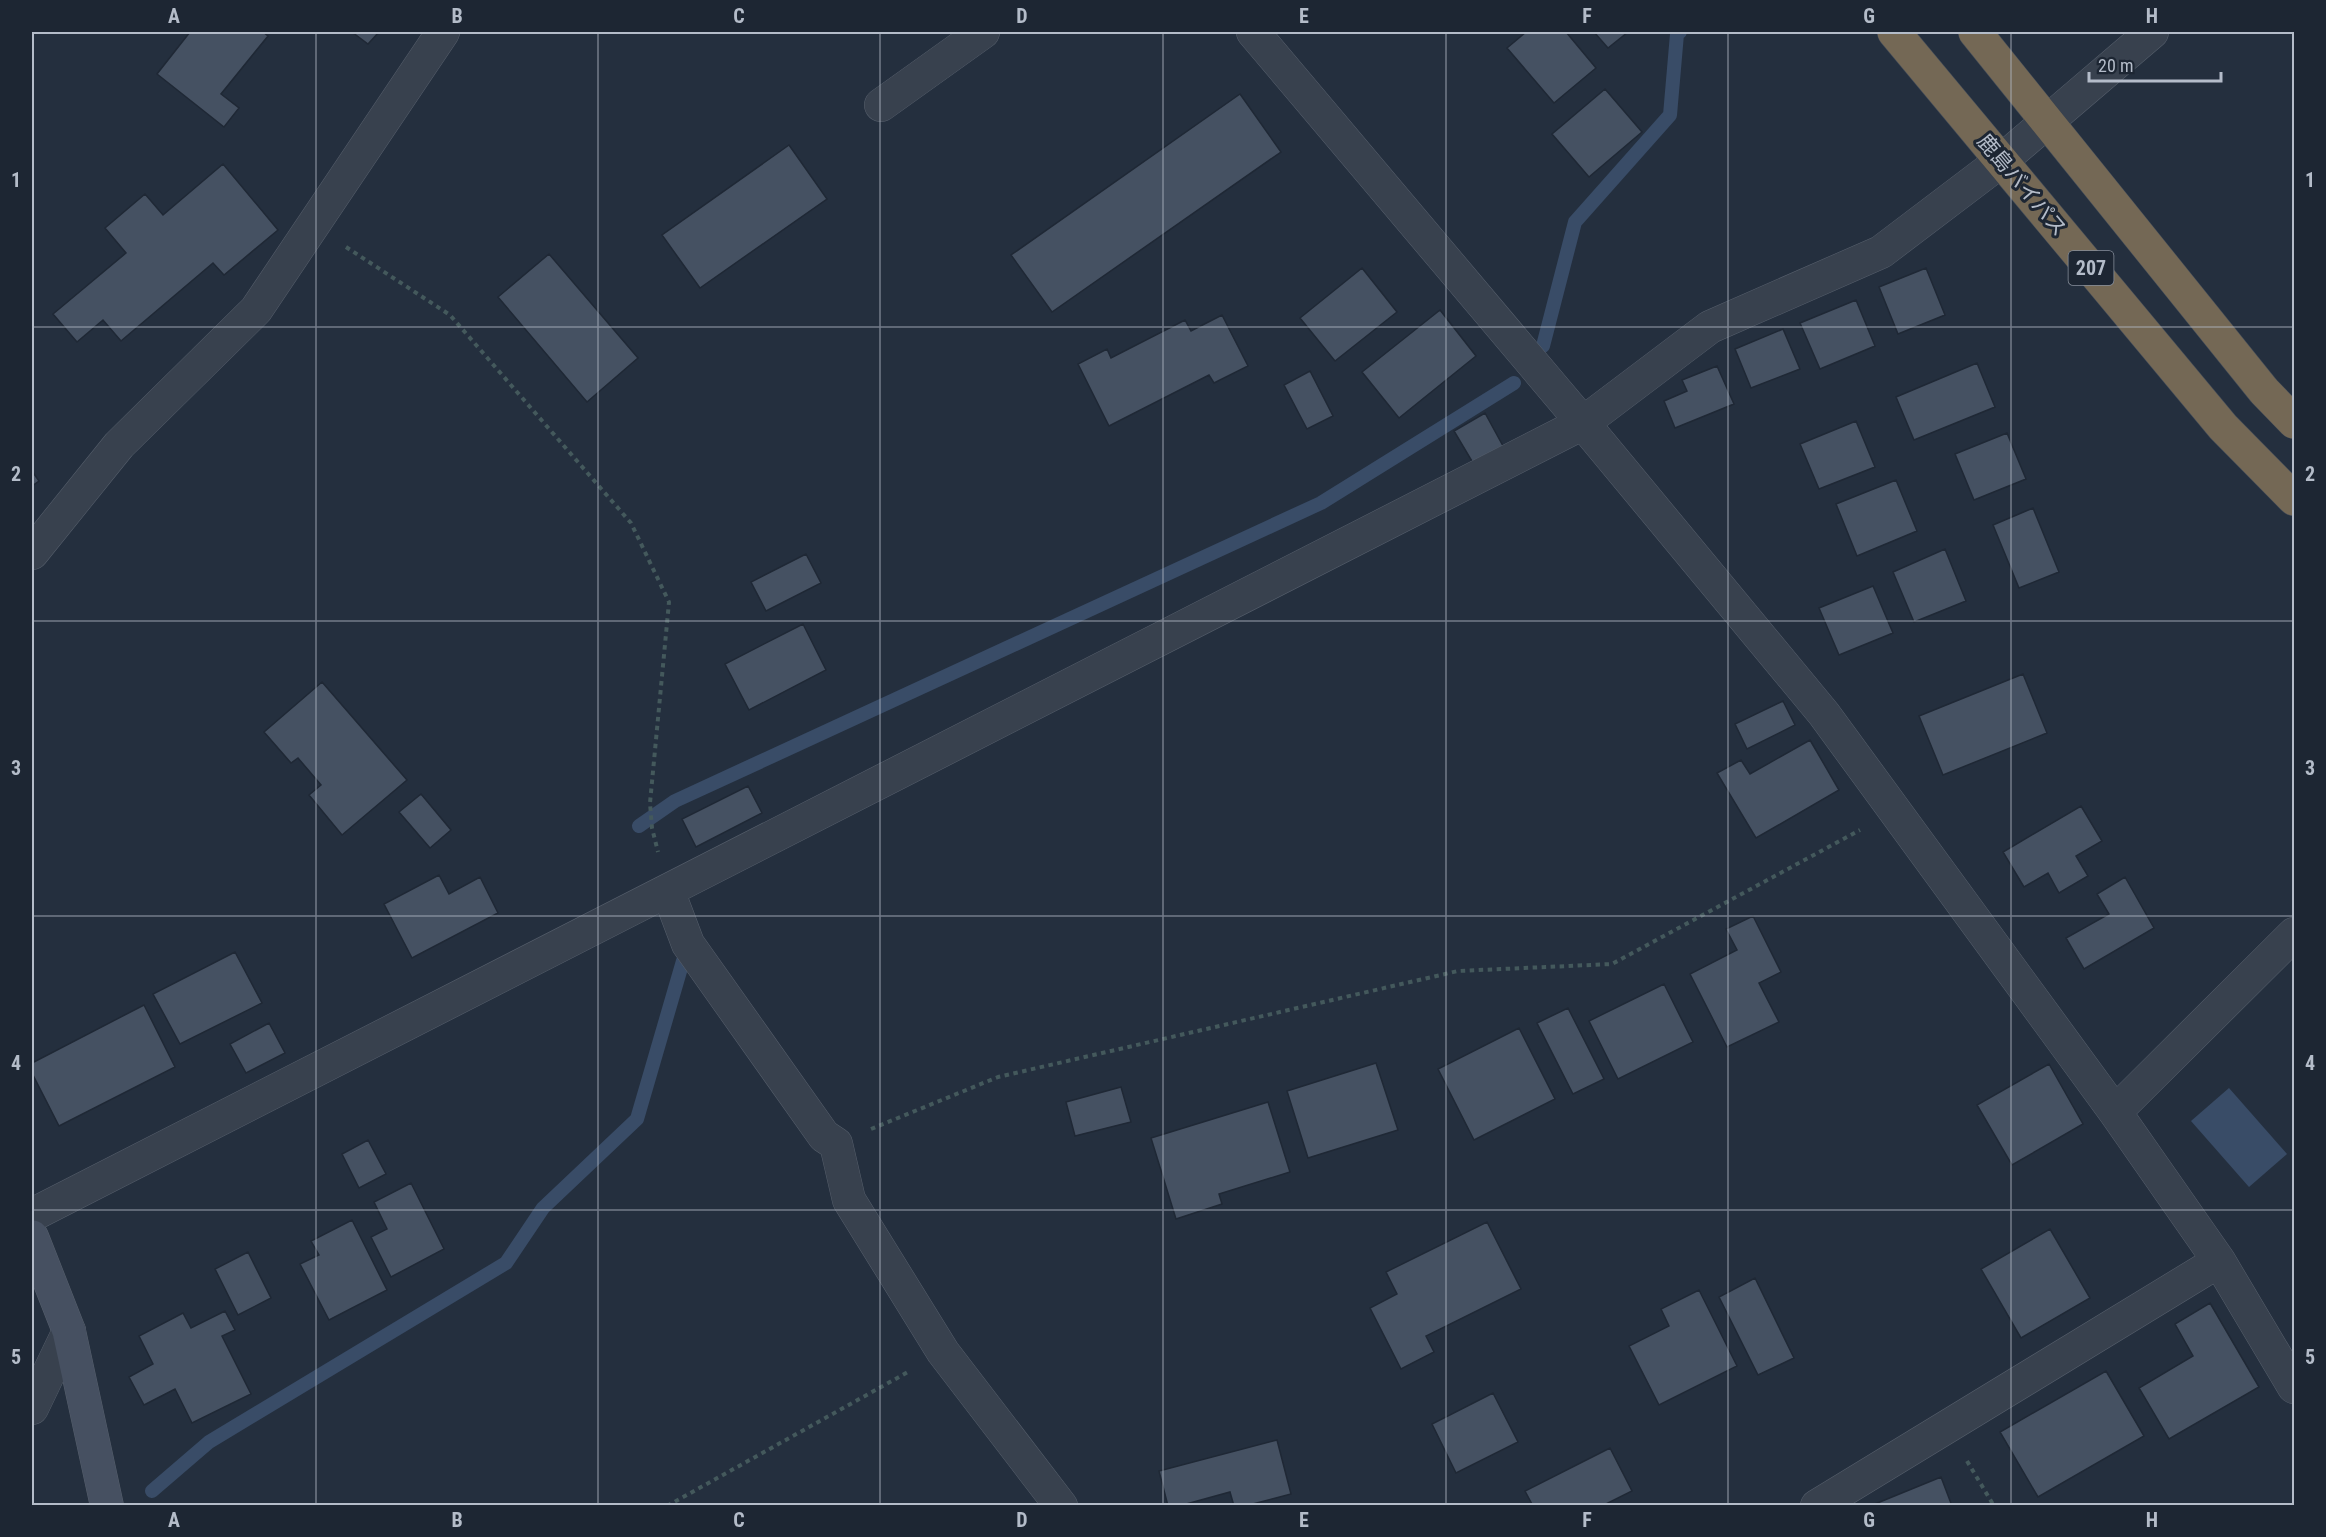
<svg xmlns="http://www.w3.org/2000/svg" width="2326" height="1537" viewBox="0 0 2326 1537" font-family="'Roboto Condensed','Noto Sans JP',sans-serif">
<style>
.water{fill:#394c67}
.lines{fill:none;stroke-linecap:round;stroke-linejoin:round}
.stream{stroke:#394c67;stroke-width:14}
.building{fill:#455162;stroke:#1f2835;stroke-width:1.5}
.street-casing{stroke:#565f6c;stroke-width:34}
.secondary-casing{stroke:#565f6c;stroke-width:34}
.highway-casing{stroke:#434c59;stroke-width:34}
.path{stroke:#44595c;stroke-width:4;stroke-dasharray:4.5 4.5;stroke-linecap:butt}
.street{stroke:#38414e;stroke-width:33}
.secondary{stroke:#465061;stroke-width:33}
.highway{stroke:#746855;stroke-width:33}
.grid{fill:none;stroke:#b4bcc9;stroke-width:1.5;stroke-opacity:0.55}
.labels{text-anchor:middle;stroke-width:6;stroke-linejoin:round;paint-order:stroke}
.shield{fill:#1d2633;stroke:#878f9c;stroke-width:1.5}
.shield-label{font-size:20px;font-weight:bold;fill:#b4bcc9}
.street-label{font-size:21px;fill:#b4bcc9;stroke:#1d2633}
.neatline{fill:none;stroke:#b4bcc9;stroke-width:2}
.grid-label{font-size:20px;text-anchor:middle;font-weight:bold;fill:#b4bcc9}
</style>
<rect width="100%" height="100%" fill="#242f3e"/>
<!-- water -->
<path class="water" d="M2229,1088L2287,1154L2249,1187L2191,1121Z"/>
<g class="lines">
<!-- stream -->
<path class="stream" d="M1543,346L1575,222L1670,115L1677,34L1680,32
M639,826L675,801L1321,503L1514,383
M152,1491L209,1442L506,1263L543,1208L637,1119L683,961"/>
</g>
<!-- building -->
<path class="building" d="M190,32H263L268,36L221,94L239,108L224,127L157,74Z
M352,32H379L368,44Z
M1526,32H1566L1596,68L1554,103L1507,48Z
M1594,32H1628L1608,48Z
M1605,89L1642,132L1589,177L1552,134Z
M1240,94L1281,152L1052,312L1011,255Z
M789,145L827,199L700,288L662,235Z
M223,164L278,230L224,275L213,263L121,341L103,320L77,342L53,314L126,253L105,228L145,194L163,215Z
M549,254L638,358L587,402L498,297Z
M1362,268L1397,312L1335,361L1300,318Z
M1926,268L1945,315L1898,334L1879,287Z
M1856,300L1875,346L1820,369L1800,323Z
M1440,310L1476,356L1399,418L1362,372Z
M1222,315L1248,366L1214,383L1209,375L1109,426L1078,364L1107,349L1111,358L1185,320L1191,331Z
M1783,329L1800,369L1751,388L1735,349Z
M1977,363L1995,407L1914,440L1896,397Z
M1717,366L1734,404L1675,428L1664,401L1687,391L1682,380Z
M1310,371L1333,416L1307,429L1284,385Z
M1485,413L1503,446L1473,463L1454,431Z
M1856,421L1875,467L1819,489L1800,444Z
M2007,433L2026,479L1974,500L1955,454Z
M32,471L39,481L32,486Z
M1896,480L1917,531L1857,556L1836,504Z
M2033,508L2059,572L2019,588L1993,525Z
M1945,549L1966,601L1914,622L1893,572Z
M806,554L821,583L766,611L751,582Z
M1873,586L1893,633L1839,655L1819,608Z
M803,624L826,670L749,710L725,664Z
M2023,674L2047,733L1943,775L1919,716Z
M322,682L407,780L342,835L309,795L321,785L298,758L291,763L264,732Z
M1783,701L1795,725L1747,749L1735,724Z
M1810,740L1839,790L1756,838L1717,773L1741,760L1750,774Z
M748,786L762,813L696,847L682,819Z
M421,794L451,830L430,848L399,812Z
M2081,806L2102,841L2076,856L2088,876L2059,893L2048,873L2024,887L2003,852Z
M439,875L449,894L480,877L498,913L412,958L384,904Z
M2125,877L2154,928L2084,969L2066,938L2109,914L2097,894Z
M1753,916L1781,972L1759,983L1779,1022L1727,1047L1690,974L1737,950L1726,929Z
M235,952L262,1003L180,1044L153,994Z
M1664,984L1693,1042L1618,1079L1589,1021Z
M144,1005L175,1067L59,1126L32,1073V1063Z
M1568,1008L1604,1079L1573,1094L1537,1023Z
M269,1023L285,1053L246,1073L230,1044Z
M1519,1028L1555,1099L1474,1140L1438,1069Z
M1376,1063L1398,1130L1308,1158L1287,1091Z
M2049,1064L2083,1124L2012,1165L1977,1105Z
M1121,1087L1131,1122L1075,1136L1066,1102Z
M1268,1102L1290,1172L1219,1194L1222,1204L1176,1219L1151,1138Z
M368,1140L386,1174L359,1188L342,1154Z
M411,1183L444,1249L391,1277L371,1237L387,1229L374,1202Z
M352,1220L387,1290L329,1320L300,1264L319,1255L311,1241Z
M1487,1222L1521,1289L1426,1336L1434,1352L1401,1369L1370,1308L1397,1294L1386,1272Z
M2050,1229L2090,1298L2021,1338L1981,1269Z
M248,1252L271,1298L238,1315L215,1269Z
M1755,1278L1794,1358L1758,1375L1719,1297Z
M1699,1290L1737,1366L1659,1405L1629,1346L1669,1326L1661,1309Z
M2210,1303L2259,1387L2169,1439L2139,1388L2193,1356L2175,1324Z
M225,1311L235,1330L222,1336L251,1394L192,1423L175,1389L144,1405L129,1377L153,1364L139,1336L183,1313L191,1328Z
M2106,1371L2144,1436L2038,1497L2000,1432Z
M1493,1393L1518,1442L1456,1473L1432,1424Z
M1277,1440L1291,1494L1245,1506H1234L1230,1492L1179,1506H1168L1159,1471Z
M1610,1448L1632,1491L1602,1506H1533L1525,1491Z
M1941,1477L1952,1506H1870Z"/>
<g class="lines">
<defs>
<path id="street" d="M1253,32L1583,423L1824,714L2115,1112L2219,1261L2294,1387
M881,105L983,32
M32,553L119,445L256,310L443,32
M668,891L688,944L824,1136L836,1144L849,1200L943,1352L1061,1506
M2115,1112L2294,934
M32,1215L1583,423L1710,327L1881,252L2001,161L2152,32
M32,1408L69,1331
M1817,1506L2219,1261"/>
<path id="secondary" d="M32,1237L69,1331L107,1506"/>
<path id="highway" d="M1894,32L2223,427L2294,499
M1975,32L2264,391L2294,422"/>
</defs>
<!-- street casing -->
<use href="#street" class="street-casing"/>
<!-- secondary casing -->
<use href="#secondary" class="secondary-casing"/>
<!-- highway casing -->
<use href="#highway" class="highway-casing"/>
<!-- path -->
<path class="path" d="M346,247L450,315L631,523L669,602L650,803L652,828L658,852
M871,1129L998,1077L1458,971L1612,964L1860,830
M1967,1461L1994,1506
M667,1506L908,1372"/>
<!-- street -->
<use href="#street" class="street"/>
<!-- secondary -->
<use href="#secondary" class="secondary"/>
<!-- highway -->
<use href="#highway" class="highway"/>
</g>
<!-- grid -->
<path class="grid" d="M316,32V1506M598,32V1506M880,32V1506M1163,32V1506M1446,32V1506M1728,32V1506M2011,32V1506M32,327H2294M32,621H2294M32,916H2294M32,1210H2294"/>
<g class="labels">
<!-- shield labels -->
<rect class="shield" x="2068.5" y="251" width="45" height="34" rx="4.5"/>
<g class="shield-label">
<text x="2091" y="275">207</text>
</g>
<!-- street labels -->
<g class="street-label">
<text transform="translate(2022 185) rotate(50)" y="7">鹿島バイパス</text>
</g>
</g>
<!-- border -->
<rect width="2326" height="1537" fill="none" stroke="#1d2633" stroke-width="66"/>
<!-- scale -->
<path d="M2089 72v9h132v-9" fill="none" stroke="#b4bcc9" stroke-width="3"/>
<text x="2098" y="72" font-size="18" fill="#b4bcc9" stroke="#1d2633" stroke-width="4.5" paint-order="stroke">20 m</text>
<rect x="33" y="33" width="2260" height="1471" class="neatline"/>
<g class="grid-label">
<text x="174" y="23">A</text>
<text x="457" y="23">B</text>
<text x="739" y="23">C</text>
<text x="1022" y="23">D</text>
<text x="1304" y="23">E</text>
<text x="1587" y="23">F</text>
<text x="1869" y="23">G</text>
<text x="2152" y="23">H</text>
<text x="16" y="187">1</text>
<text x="2310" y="187">1</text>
<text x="16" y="481">2</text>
<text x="2310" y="481">2</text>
<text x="16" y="775">3</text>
<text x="2310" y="775">3</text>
<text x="16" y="1070">4</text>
<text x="2310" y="1070">4</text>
<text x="16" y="1364">5</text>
<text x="2310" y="1364">5</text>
<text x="174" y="1527">A</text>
<text x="457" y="1527">B</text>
<text x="739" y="1527">C</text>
<text x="1022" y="1527">D</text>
<text x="1304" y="1527">E</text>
<text x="1587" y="1527">F</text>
<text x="1869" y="1527">G</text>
<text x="2152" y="1527">H</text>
</g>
</svg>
